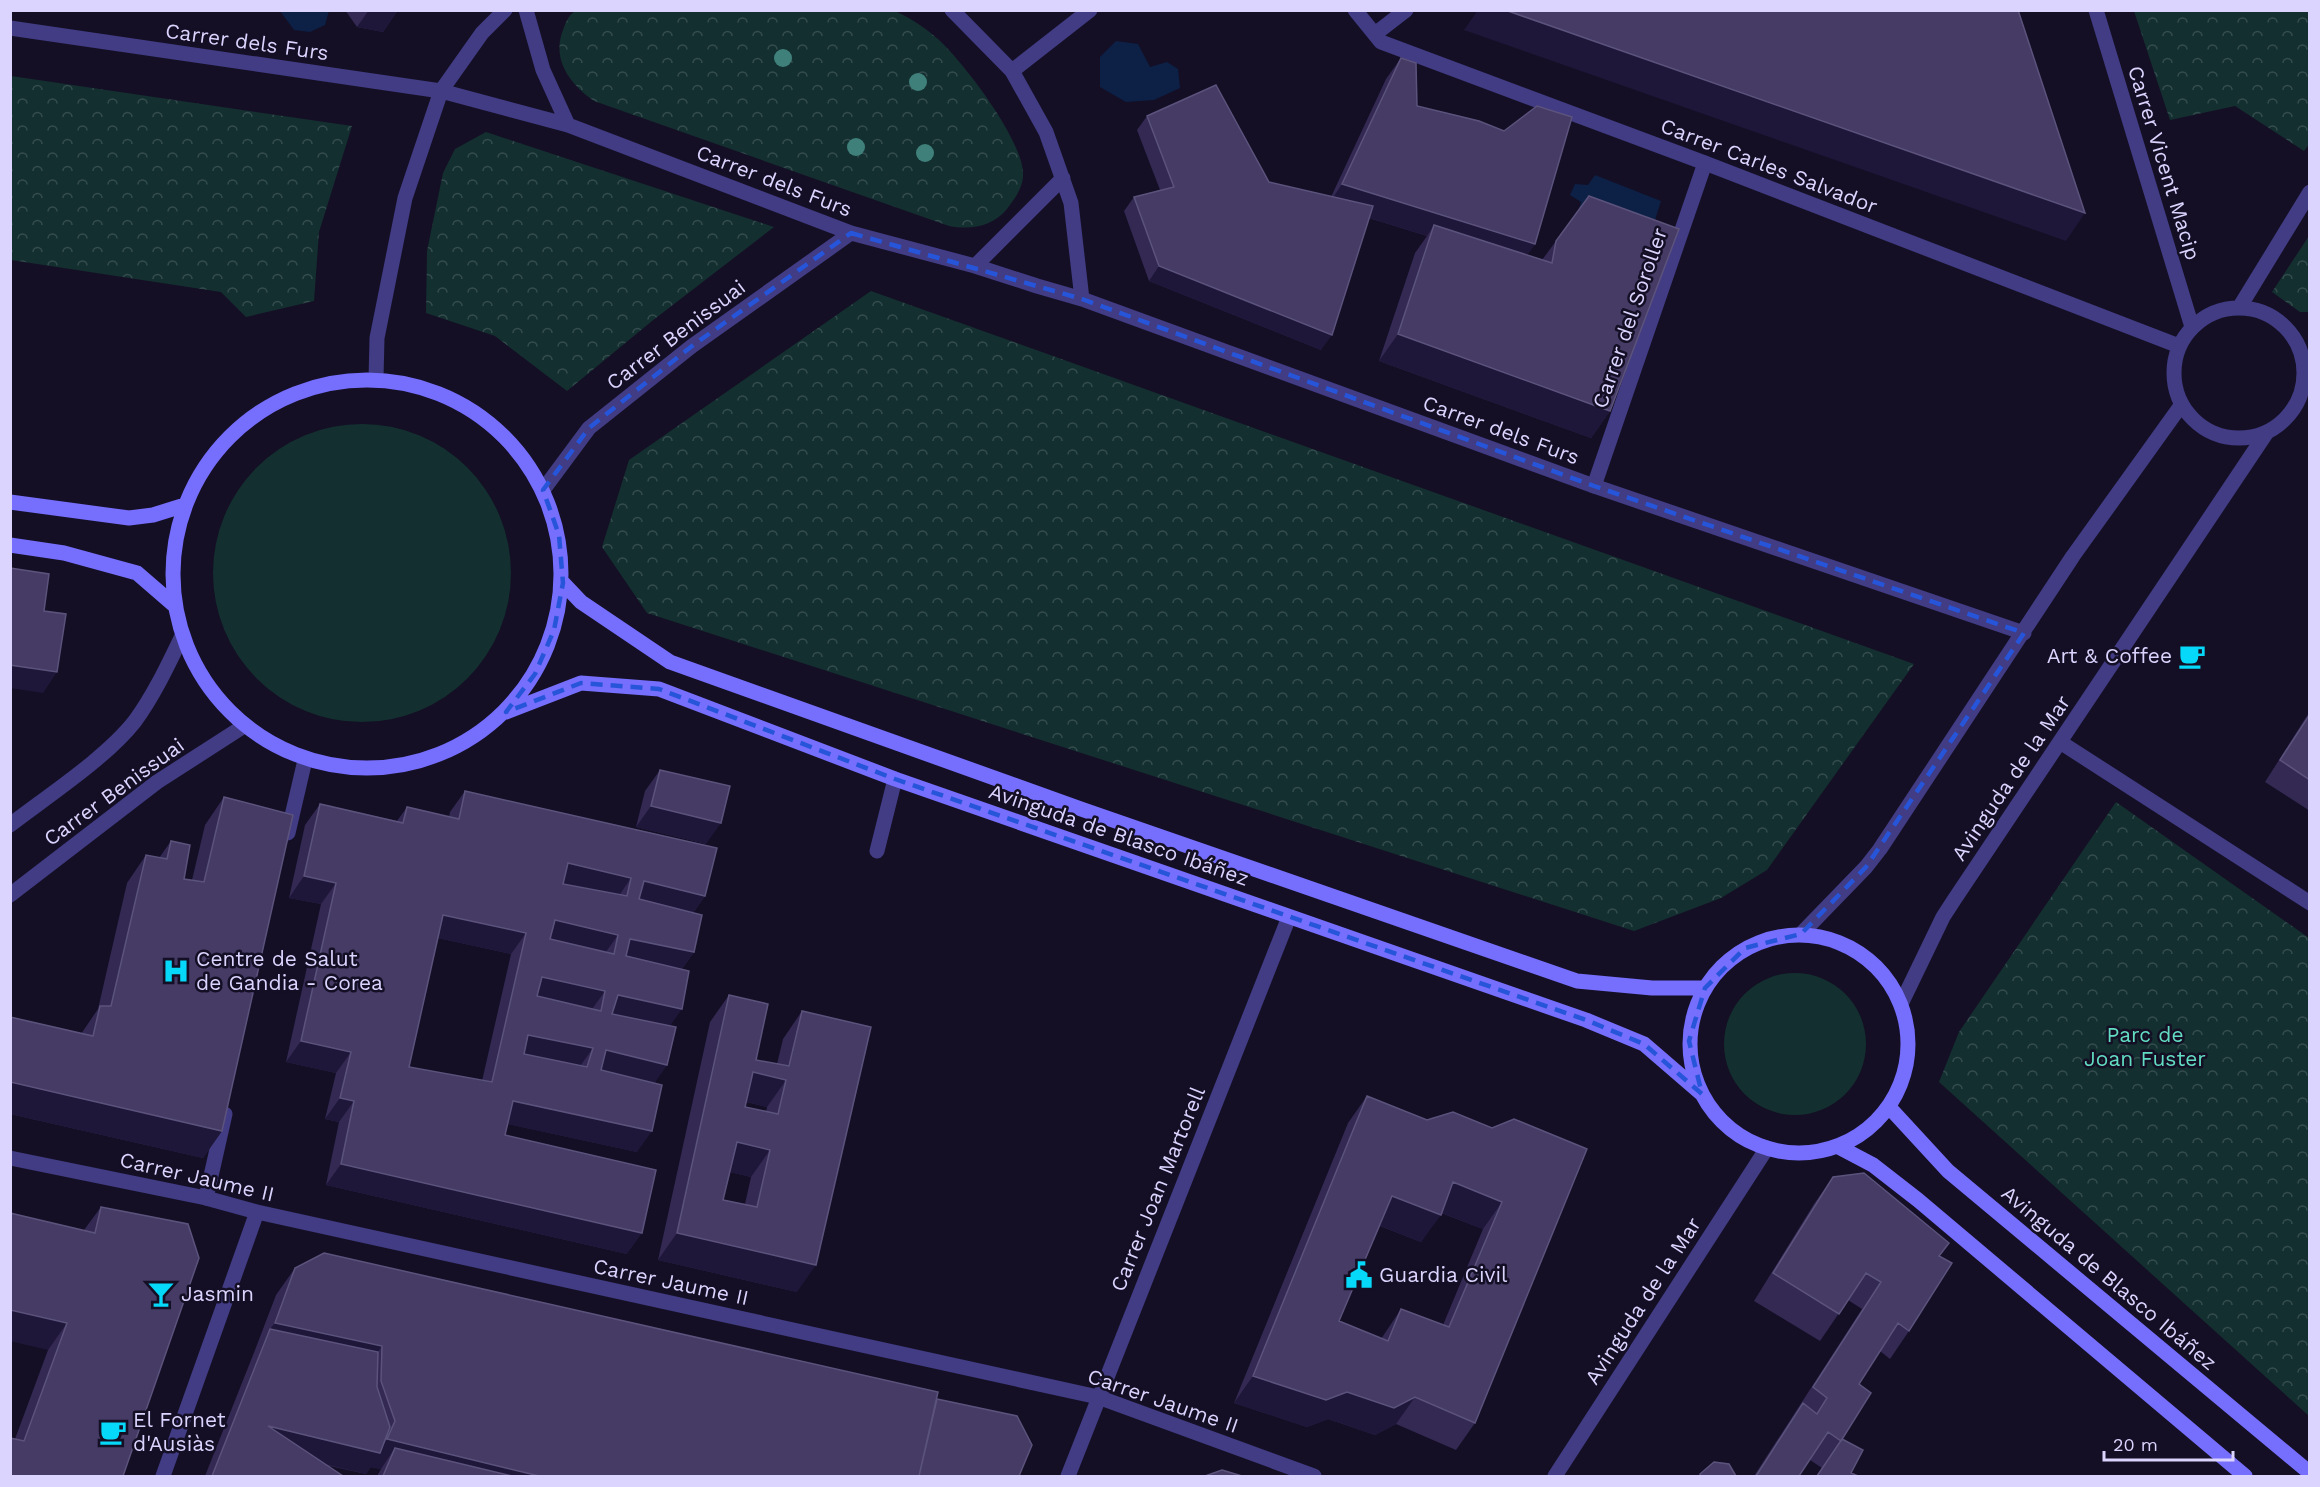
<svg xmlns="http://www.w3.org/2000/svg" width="2320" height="1487" viewBox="0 0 2320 1487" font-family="'Work Sans',sans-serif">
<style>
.green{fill:#132f2f}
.park{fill:url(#park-crowns)}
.water{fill:#0d2046}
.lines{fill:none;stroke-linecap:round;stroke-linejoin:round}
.service{stroke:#413c83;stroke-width:15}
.pedestrian{stroke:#413c83;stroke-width:15}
.minor{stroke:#413c83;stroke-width:15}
.tertiary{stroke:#413c83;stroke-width:15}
.secondary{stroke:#766efc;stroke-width:15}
.tree{fill:#3f807b}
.wall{fill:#332953;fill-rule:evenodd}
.shaded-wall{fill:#1f1739}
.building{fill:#453b65;stroke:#5c537d;stroke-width:1.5;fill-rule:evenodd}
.marked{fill:none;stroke:#2655da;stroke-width:4.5;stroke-dasharray:12 8;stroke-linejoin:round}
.labels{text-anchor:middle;stroke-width:5;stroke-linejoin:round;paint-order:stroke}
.street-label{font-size:21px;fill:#dbd4fe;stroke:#140f25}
.poi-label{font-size:21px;fill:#dbd4fe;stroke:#140f25;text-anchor:start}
.park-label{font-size:21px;fill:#62ddc2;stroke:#140f25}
</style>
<defs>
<pattern id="park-crowns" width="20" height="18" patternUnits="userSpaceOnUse" patternTransform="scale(1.5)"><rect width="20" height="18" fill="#132f2f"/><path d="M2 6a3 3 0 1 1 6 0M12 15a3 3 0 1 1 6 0" fill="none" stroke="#354c4e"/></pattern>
</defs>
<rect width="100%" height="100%" fill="#140f25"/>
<!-- green -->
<path class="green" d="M213 573a149 149 0 1 1 298 0a149 149 0 1 1-298 0Z
M1724 1044a71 71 0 1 1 142 0a71 71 0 1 1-142 0Z"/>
<!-- park -->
<path class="park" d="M575,11C660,10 745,10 829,10C844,10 887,7 897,12C912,19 927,29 939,40C964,63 1021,138 1023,172C1024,187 1015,198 1007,209C992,227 971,230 949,226L594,101C571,85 551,60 563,30C566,22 568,16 575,11Z
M2134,11H2309L2310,143L2304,151L2235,106L2170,120Z
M11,76L352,126L319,232L314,301L246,317L221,292L11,260Z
M486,132L774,227L652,321L567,391L495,336L426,313L427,251L443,173L455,149Z
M2309,236V312H2300L2272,292Z
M871,291L1914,664L1767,870L1721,898L1634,931L647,613L602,547L629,460Z
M2116,802L2309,938V1416L1939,1082L1959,1032Z"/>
<!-- water -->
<path class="water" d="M280,11H329L325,25L310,32L294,30Z
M1116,41L1138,44L1150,67L1167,62L1178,69L1180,88L1154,100L1126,102L1100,87V57Z
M1595,175L1661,201L1649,239L1578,213L1581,202L1570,195L1575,184L1588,185Z"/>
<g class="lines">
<!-- service -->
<path class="service" d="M2060,742L2310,903
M288,833L305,760
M877,851L895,779
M206,1198L225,1114"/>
<!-- pedestrian -->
<path class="pedestrian" d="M1375,34L1406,10
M1594,486L1705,163"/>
<!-- minor -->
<path class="minor" d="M526,10L543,70L568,125
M952,10L1012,71L1046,132L1071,203L1082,299L1594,486L2024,633
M1355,10L1381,42L1705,163L2179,346
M2096,10L2192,327
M10,28L441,91L568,125L851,233L975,266L1063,178
M1012,71L1090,10
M975,266L1037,286L1082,299
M2239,308L2310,192
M2174 373a65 65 0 1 1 130 0a65 65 0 1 1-130 0Z
M376,379L377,338L405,198L441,91L482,33L505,10
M543,490L589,428L692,346L851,233
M1801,934L1866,867L1880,849L2073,556L2182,404
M1901,1004L1943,917L1954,900L2267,432
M10,1158L206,1198L257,1212L1098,1397L1314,1476
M163,1476L257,1212
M1068,1476L1289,917
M1555,1476L1767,1148"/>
<!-- tertiary -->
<path class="tertiary" d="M10,825C49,795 106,758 135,721C154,695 168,665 182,636
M10,895L157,782L244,726"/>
<!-- secondary -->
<path class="secondary" d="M173 574a194 194 0 1 1 388 0a194 194 0 1 1-388 0Z
M10,502L129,518L153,515L185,505
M10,545L64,553L137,573L174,605
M563,583L581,602L670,662L1081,809L1577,981L1652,988H1705
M506,712L581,683L659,689L895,779L1586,1020L1644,1044L1702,1094
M1690 1044a109 109 0 1 1 218 0a109 109 0 1 1-218 0Z
M1889,1107L1948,1171L2310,1473
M1837,1146L1873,1165L1918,1200L2245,1476"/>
</g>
<!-- trees -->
<g class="tree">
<circle cx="783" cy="58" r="9"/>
<circle cx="918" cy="82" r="9"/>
<circle cx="856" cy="147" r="9"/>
<circle cx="925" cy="153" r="9"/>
</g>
<!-- wall -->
<path class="wall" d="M345,10H398L383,32L357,27Z
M1401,58L1417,106L1535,244L1527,255L1542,260L1556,241L1610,411L1591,438L1379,361L1415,253L1427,236L1369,218L1321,350L1149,281L1124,211L1134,197L1160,190L1137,130L1147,116L1269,182L1331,197L1386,79Z
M2310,711V811L2265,782Z
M660,770L706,844L636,827L645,791Z
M465,791L705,896L693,913L694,952L682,969L670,1025L637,1152L508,1124L505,1135L627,1254L326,1185L339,1122L325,1119L336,1073L286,1062L321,904L289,898L305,825L320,804L397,821L407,807L449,817L450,812ZM438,938L511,954L482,1081L409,1067Z
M224,797L222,1131L203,1158L10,1114V1017L81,1034L98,1009L127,883L146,855L159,858L171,841L184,879L192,880L205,825Z
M729,995L756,1060L777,1064L783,1039L802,1011L797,1292L658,1260L710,1022ZM746,1102L767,1107L766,1112L745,1107ZM730,1172L751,1177L745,1204L723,1200Z
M1367,1096L1427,1120L1492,1128L1514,1119L1475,1423L1456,1450L1396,1424L1375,1435L1328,1419L1307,1427L1234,1403L1348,1123ZM1441,1213L1483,1229L1443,1325L1401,1309L1381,1339L1339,1321L1380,1226L1421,1242Z
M1833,1177L1939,1256L1909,1331L1890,1359L1880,1351L1859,1384L1842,1439L1851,1473L1858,1476H1816L1822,1468L1810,1460L1799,1476H1754L1862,1309L1848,1300L1820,1341L1754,1301L1814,1204Z
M101,1207L123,1476L15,1439L48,1350L84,1230Z
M295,1268L937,1399L1019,1476H377L381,1469L371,1467L366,1474L325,1465L343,1476H205L255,1350L276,1295Z"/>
<!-- shaded-wall -->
<path class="shaded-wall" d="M369,10H398L383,32L357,27Z
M1478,10H1505L2085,213L2066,241L1464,30Z
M1342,184L1535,244L1520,265L1434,225L1427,236L1328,205Z
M1159,266L1332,335L1321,350L1149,281Z
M1398,334L1610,411L1591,438L1379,361Z
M10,665L57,672L43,693L10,688Z
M651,806L721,823L706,844L636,827Z
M568,863L631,878L616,900L553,885Z
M304,876L336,883L321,904L289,898Z
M644,881L705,896L690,917L629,903Z
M443,915L526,933L511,954L428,936Z
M555,920L618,935L603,956L540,941Z
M630,939L694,952L679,973L615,960Z
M542,977L605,991L590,1012L527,999Z
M618,995L682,1009L667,1030L604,1016Z
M528,1035L593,1048L578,1069L514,1056Z
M301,1041L351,1052L336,1073L286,1062Z
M606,1050L667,1065L652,1087L591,1072Z
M753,1072L786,1080L767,1107L734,1099Z
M10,1082L222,1131L203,1158L10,1114Z
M340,1098L354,1101L339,1122L325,1119Z
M513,1101L652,1131L637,1152L498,1122Z
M737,1142L770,1150L751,1177L717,1169Z
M341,1164L642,1233L627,1254L326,1185Z
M1453,1182L1502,1202L1483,1229L1434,1210Z
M1392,1196L1441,1215L1421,1242L1373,1223Z
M677,1233L816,1265L797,1292L658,1260Z
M10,1310L67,1323L48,1350L10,1341Z
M275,1323L382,1346L363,1374L270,1329Z
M1253,1376L1347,1392L1415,1397L1396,1424L1375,1435L1328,1419L1307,1427L1234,1403Z
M268,1426L378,1453L387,1439L539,1476H411L395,1448L381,1469L371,1467L366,1474L253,1447Z"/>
<!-- building -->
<path class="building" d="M1505,10H2018L2085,213Z
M1401,58L1416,63L1417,106L1479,121L1504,131L1537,106L1572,117L1535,244L1342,184Z
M1216,85L1269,182L1373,206L1332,335L1159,266L1134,197L1174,187L1147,116Z
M1589,196L1679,229L1610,411L1398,334L1434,225L1552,263L1556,241Z
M10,568L49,574L44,611L66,614L57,672L10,665Z
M2310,714V780L2280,760Z
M660,770L730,786L721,823L651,806Z
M465,791L717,848L705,896L644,881L639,899L702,915L694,952L630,939L626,956L689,971L682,1009L618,995L612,1014L676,1027L667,1065L606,1050L601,1070L662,1085L652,1131L513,1101L505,1135L656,1170L642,1233L341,1164L354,1101L340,1098L351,1052L301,1041L336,883L304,876L320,804L403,823L407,807L459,819ZM568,863L631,878L627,896L563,884ZM443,915L526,933L492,1082L409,1067ZM555,920L618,935L614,954L550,939ZM542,977L605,991L601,1011L537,996ZM528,1035L593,1048L587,1067L524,1054Z
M224,797L293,815L222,1131L10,1082V1017L93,1036L100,1006H111L146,855L167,859L171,841L190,845L184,879L204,882Z
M729,995L768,1004L756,1060L789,1066L802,1011L871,1027L816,1265L677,1233ZM753,1072L786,1080L778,1114L745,1107ZM737,1142L770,1150L757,1207L723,1200Z
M1367,1096L1427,1120L1453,1112L1492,1128L1514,1119L1587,1149L1475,1423L1415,1397L1394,1408L1347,1392L1326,1400L1253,1376ZM1453,1182L1502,1202L1449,1327L1401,1309L1388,1341L1339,1321L1392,1196L1441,1215Z
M1864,1173L1949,1243L1939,1256L1952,1263L1909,1331L1898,1323L1859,1384L1871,1393L1841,1441L1828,1432L1799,1476H1756L1803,1403L1817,1414L1827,1398L1813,1387L1881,1282L1866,1273L1839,1314L1773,1273L1833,1177Z
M101,1207L188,1224L199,1258L123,1476H10V1438L24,1441L67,1323L10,1310V1213L95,1233Z
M324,1253L938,1392L919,1476H539L387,1439L395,1421L381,1381L382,1346L275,1323L295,1268Z
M270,1329L378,1352L377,1387L390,1427L380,1453L268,1426L343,1476H212Z
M937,1399L1017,1416L1032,1445L1019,1476H919Z
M1842,1439L1863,1450L1851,1473L1858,1476H1817Z
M395,1448L512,1476H383Z
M1714,1462L1729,1464L1736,1476H1700V1474Z
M1222,1470L1242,1476H1205Z"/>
<!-- marked area -->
<path class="marked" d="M851,233L1082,299L1594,486L2024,633L1866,867L1801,934L1745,948L1705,988L1689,1041L1702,1094L1644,1044L1586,1020L895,779L659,689L581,683L506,712L535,674L554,630L563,583L559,535L543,490L589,428L692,346Z"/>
<!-- icons -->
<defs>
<symbol id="cafe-bare" viewBox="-9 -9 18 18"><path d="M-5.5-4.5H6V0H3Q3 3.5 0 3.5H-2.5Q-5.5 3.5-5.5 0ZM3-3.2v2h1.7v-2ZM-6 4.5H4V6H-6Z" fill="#06d8f9" stroke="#140f25" stroke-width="2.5" paint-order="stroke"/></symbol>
<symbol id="hospital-bare" viewBox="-9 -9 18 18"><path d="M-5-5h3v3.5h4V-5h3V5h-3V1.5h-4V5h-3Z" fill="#06d8f9" stroke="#140f25" stroke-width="2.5" paint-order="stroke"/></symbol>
<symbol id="civic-bare" viewBox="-9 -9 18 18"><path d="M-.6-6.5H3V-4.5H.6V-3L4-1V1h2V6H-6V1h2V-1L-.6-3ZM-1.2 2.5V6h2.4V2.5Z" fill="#06d8f9" stroke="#140f25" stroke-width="2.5" paint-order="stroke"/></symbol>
<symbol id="bar-bare" viewBox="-9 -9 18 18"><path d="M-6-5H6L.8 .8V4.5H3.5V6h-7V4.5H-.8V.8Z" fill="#06d8f9" stroke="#140f25" stroke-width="2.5" paint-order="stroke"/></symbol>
</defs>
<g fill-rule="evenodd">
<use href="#cafe-bare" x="2173" y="637" width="38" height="38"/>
<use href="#hospital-bare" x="157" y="952" width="38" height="38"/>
<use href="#civic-bare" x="1340" y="1256" width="38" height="38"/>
<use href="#bar-bare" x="142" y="1275" width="38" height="38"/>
<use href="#cafe-bare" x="94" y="1413" width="38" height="38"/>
</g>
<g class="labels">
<!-- street labels -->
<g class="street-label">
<text transform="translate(247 42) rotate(8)" y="7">Carrer dels Furs</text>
<text transform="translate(2164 163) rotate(73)" y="7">Carrer Vicent Macip</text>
<text transform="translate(1769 166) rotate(21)" y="7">Carrer Carles Salvador</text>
<text transform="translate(774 181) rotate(21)" y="7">Carrer dels Furs</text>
<text transform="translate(1630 318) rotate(-71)" y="7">Carrer del Soroller</text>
<text transform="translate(676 335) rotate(-37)" y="7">Carrer Benissuai</text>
<text transform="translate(1501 430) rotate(20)" y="7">Carrer dels Furs</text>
<text transform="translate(2011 778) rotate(-56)" y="7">Avinguda de la Mar</text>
<text transform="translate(114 792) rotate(-36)" y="7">Carrer Benissuai</text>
<text transform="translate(1119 835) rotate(19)" y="7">Avinguda de Blasco Ibáñez</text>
<text transform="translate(197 1177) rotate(13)" y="7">Carrer Jaume II</text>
<text transform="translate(1158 1189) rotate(-68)" y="7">Carrer Joan Martorell</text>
<text transform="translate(2109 1278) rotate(40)" y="7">Avinguda de Blasco Ibáñez</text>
<text transform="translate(671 1282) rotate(12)" y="7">Carrer Jaume II</text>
<text transform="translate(1643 1301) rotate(-57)" y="7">Avinguda de la Mar</text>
<text transform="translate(1163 1401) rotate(19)" y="7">Carrer Jaume II</text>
</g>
<!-- poi labels -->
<g class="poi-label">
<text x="2172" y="663" text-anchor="end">Art &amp; Coffee</text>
<text x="196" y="966">Centre de Salut<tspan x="196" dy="24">de Gandia - Corea</tspan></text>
<text x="1379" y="1282">Guardia Civil</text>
<text x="181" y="1301">Jasmin</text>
<text x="133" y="1427">El Fornet<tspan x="133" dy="24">d'Ausiàs</tspan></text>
</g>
<!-- park labels -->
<g class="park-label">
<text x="2145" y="1042">Parc de<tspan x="2145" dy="24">Joan Fuster</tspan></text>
</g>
</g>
<!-- border -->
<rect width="2320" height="1487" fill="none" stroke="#dbd4fe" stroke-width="24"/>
<!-- scale -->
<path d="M2104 1451v9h129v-9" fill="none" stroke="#dbd4fe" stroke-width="3"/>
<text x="2113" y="1451" font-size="18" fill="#dbd4fe" stroke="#140f25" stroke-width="4.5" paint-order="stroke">20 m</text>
</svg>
